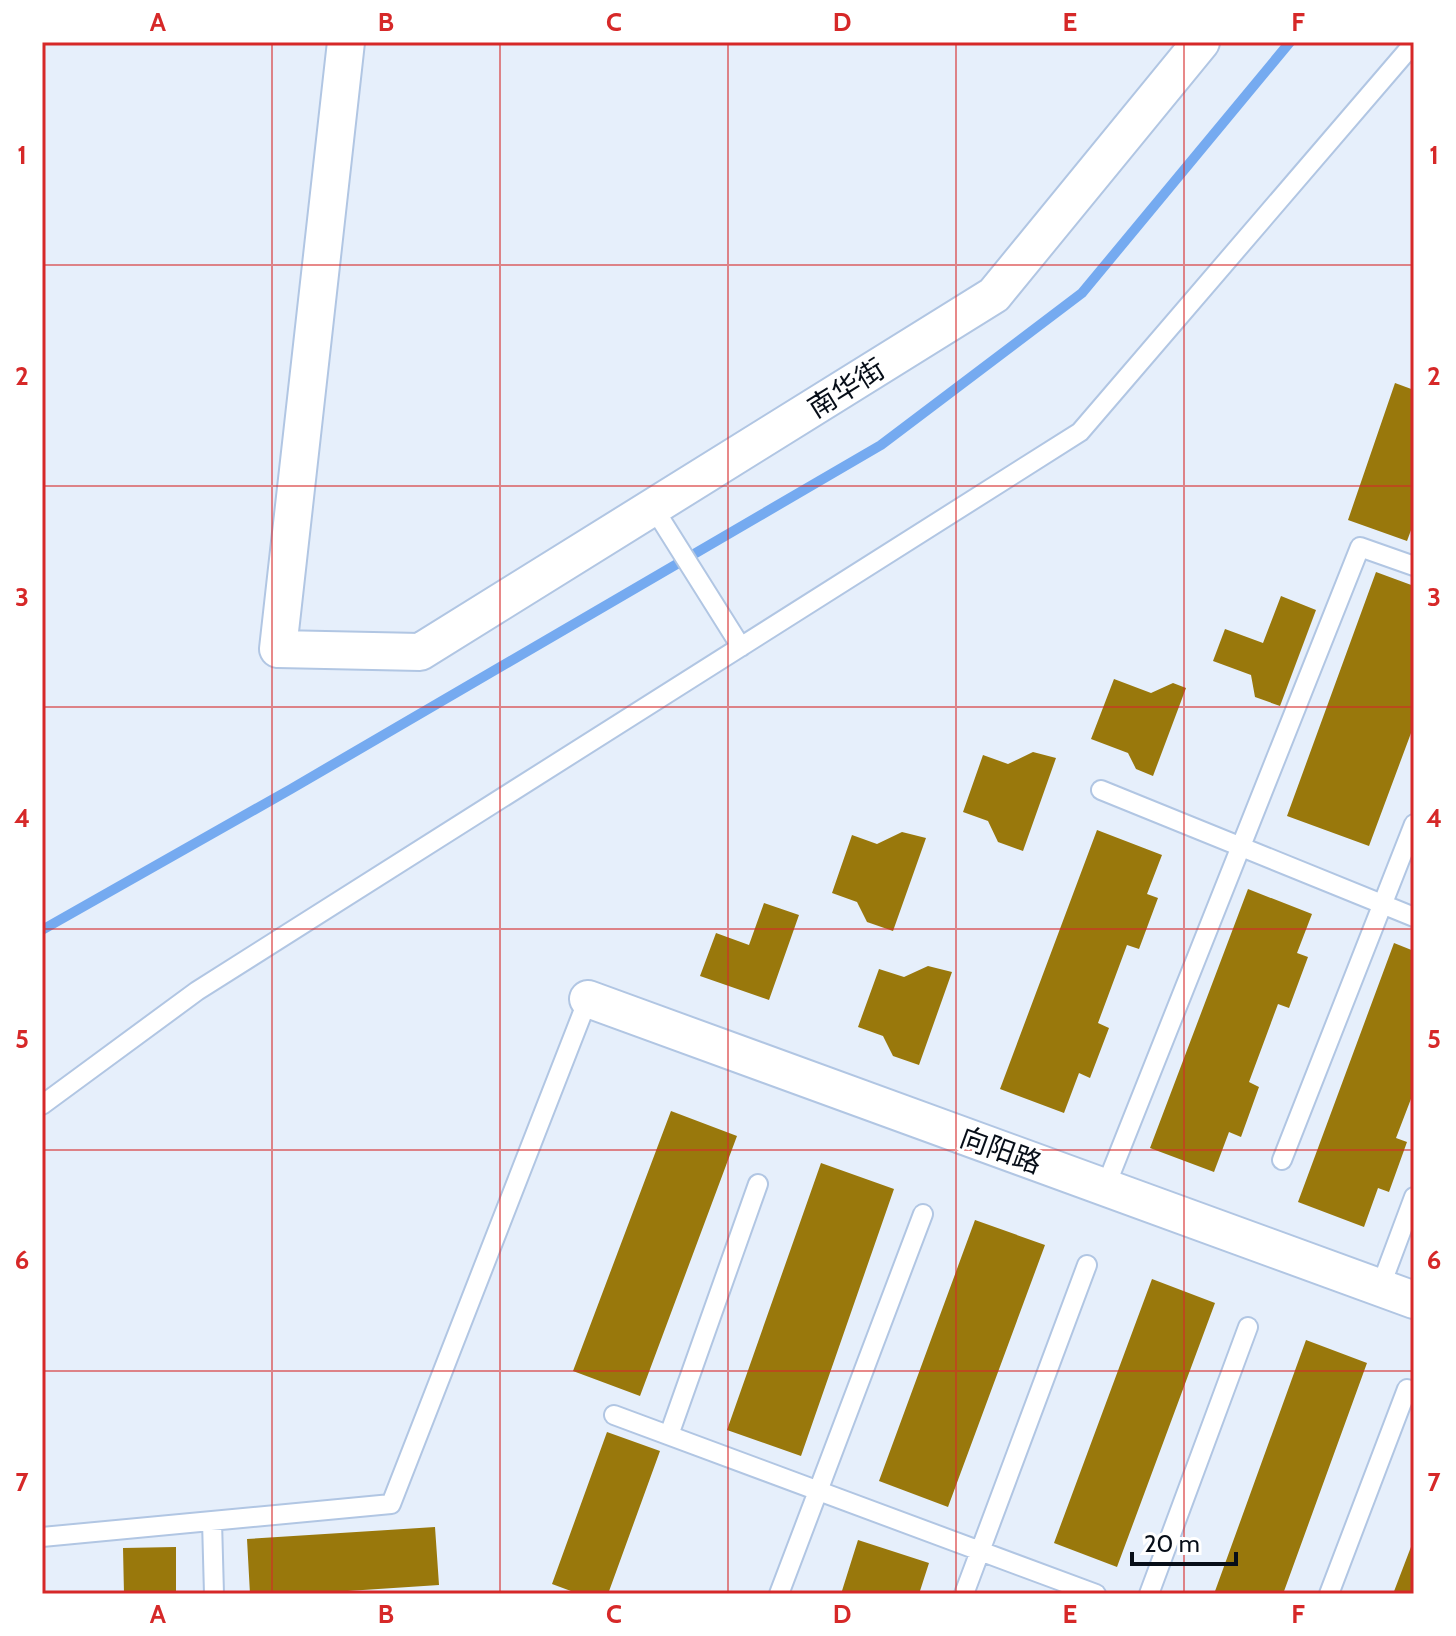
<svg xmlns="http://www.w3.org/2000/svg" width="1456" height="1636" viewBox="0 0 1456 1636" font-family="Cabin,'Noto Sans SC',sans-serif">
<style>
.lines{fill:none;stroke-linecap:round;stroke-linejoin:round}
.stream{stroke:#75aaf0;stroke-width:10}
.building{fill:#99780c}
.service-casing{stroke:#b1c6e3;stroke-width:22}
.minor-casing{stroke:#b1c6e3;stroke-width:40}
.service{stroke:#fff;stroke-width:18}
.minor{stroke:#fff;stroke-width:36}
.grid{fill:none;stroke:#d62828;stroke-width:2;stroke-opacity:0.55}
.labels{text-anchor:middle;stroke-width:6;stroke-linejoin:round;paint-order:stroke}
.street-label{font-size:28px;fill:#070e18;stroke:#fff}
.neatline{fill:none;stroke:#d62828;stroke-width:3}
.grid-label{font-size:26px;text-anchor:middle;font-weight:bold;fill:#d62828}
</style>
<rect width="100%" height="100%" fill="#e6effb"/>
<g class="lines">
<!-- stream -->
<path class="stream" d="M42,930L291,789L881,445L1082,293L1290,42"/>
</g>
<!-- building -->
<path class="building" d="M1395,383L1414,390V522L1407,541L1348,520Z
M1376,572L1414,586V725L1369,846L1287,816Z
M1281,596L1316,610L1280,706L1255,697L1251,675L1213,661L1225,629L1263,643Z
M1114,679L1151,693L1173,683L1186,688L1153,776L1136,769L1128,753L1091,739Z
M1033,752L1056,758L1023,851L998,842L988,821L963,812L983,755L1008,764Z
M1097,830L1162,855L1147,894L1158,898L1139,949L1127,945L1098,1023L1109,1028L1090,1078L1079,1073L1064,1113L1000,1089Z
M902,832L926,838L893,931L867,922L857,902L832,893L852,835L877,844Z
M1248,889L1312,914L1297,953L1308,957L1289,1008L1278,1004L1249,1082L1259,1087L1241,1137L1229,1132L1214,1172L1150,1148Z
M764,903L799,915L769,1000L700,976L716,933L749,945Z
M1394,943L1414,951V1091L1396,1138L1407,1142L1389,1192L1378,1188L1364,1227L1298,1202Z
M928,966L952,972L919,1065L893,1056L883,1036L858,1027L879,969L904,977Z
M671,1111L737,1136L640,1396L573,1371Z
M821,1163L894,1189L801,1456L727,1430Z
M975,1220L1045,1245L948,1507L879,1481Z
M1152,1279L1215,1303L1117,1567L1054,1543Z
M1306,1340L1367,1363L1283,1594H1214Z
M607,1432L660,1451L608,1594H579L552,1584Z
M435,1527L439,1585L302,1594H250L247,1539Z
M1414,1539V1594H1393Z
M858,1540L929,1563L919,1594H841Z
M176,1547V1594H124L123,1548Z"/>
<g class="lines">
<defs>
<path id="service" d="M653,507L741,647
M1101,790L1414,917
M42,1105L197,991L1080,432L1414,43
M1282,1160L1414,824
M1105,1188L1360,547L1414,566
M1380,1288L1414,1197
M614,1415L1096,1594
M669,1435L758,1184
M212,1521L214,1594
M42,1537L391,1504L588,999
M779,1594L923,1214
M964,1594L1087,1265
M1149,1594L1248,1327
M1329,1594L1407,1389"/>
<path id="minor" d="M346,42L278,649L420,652L994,295L1201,42
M588,999L1414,1300"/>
</defs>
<!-- service casing -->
<use href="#service" class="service-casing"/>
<!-- minor casing -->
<use href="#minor" class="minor-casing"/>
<!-- service -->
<use href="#service" class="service"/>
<!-- minor -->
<use href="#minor" class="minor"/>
</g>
<!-- grid -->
<path class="grid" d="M272,42V1594M500,42V1594M728,42V1594M956,42V1594M1184,42V1594M42,265H1414M42,486H1414M42,707H1414M42,929H1414M42,1150H1414M42,1371H1414"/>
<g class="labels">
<!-- street labels -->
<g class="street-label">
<text transform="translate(846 388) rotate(-32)" y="10">南华街</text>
<text transform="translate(1001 1150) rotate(20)" y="10">向阳路</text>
</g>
</g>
<!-- border -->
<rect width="1456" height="1636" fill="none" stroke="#ffffff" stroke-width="88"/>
<!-- scale -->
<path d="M1132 1552v12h104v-12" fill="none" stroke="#070e18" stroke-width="4"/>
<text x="1144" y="1552" font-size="24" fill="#070e18" stroke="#ffffff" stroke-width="6" paint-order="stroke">20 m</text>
<rect x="44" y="44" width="1368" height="1548" class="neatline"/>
<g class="grid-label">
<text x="158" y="31">A</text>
<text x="386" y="31">B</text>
<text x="614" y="31">C</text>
<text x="842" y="31">D</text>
<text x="1070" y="31">E</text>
<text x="1298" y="31">F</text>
<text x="22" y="164">1</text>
<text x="1434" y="164">1</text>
<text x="22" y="385">2</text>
<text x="1434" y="385">2</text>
<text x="22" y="606">3</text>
<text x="1434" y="606">3</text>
<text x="22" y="827">4</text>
<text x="1434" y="827">4</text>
<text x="22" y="1048">5</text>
<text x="1434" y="1048">5</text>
<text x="22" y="1269">6</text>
<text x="1434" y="1269">6</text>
<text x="22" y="1491">7</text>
<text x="1434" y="1491">7</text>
<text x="158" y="1623">A</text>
<text x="386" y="1623">B</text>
<text x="614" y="1623">C</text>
<text x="842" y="1623">D</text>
<text x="1070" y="1623">E</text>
<text x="1298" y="1623">F</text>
</g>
</svg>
